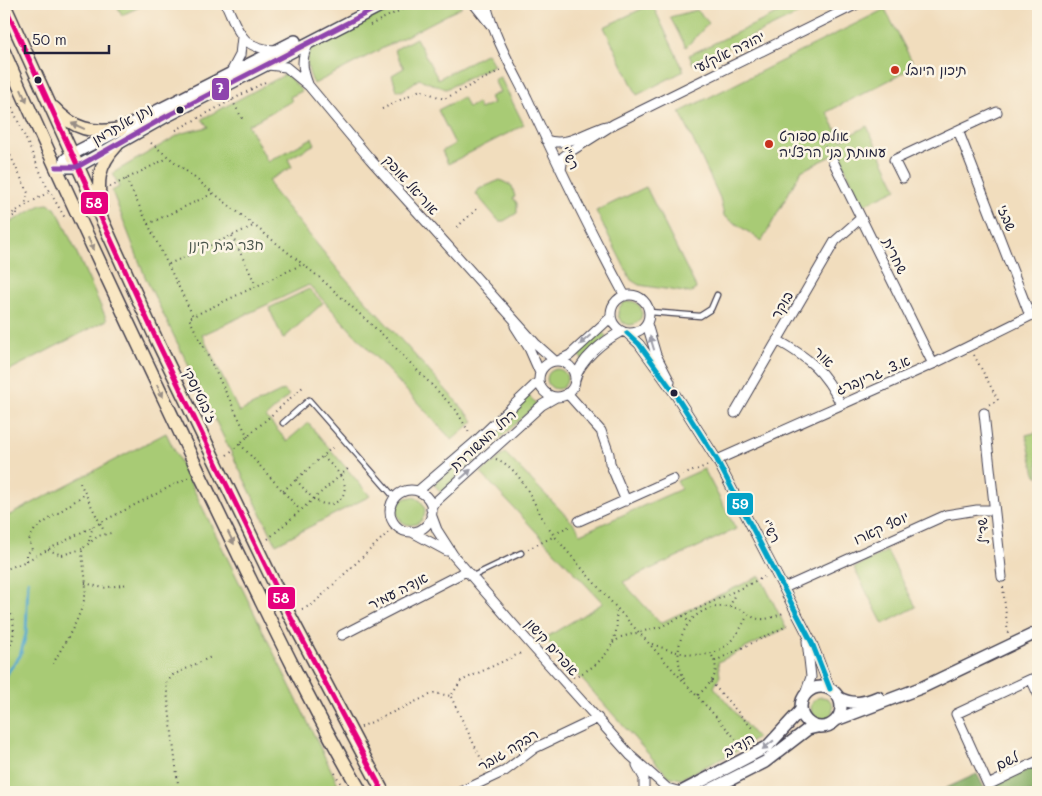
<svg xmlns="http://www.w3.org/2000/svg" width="1042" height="796" viewBox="0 0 1042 796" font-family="Mali,'Playpen Sans Hebrew',sans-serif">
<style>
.green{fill:#a8cb74;stroke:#657658}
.forest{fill:#86af66;stroke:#546850}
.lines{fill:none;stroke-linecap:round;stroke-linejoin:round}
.stream{stroke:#4ea6cb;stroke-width:3}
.service-casing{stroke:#413e4e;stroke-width:7}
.minor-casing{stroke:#413e4e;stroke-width:11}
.tertiary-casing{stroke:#413e4e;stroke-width:14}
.secondary-casing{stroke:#413e4e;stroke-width:15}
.path{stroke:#413e4e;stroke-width:2;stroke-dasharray:1 4;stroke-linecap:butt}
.service{stroke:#fff;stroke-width:4.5}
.minor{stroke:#fff;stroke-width:9}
.tertiary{stroke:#fff;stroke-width:11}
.secondary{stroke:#f9e7c3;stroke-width:12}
.bus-1-casing{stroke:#fcf5e5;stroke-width:9}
.bus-2-casing{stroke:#fcf5e5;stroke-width:9}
.bus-3-casing{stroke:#fcf5e5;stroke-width:9}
.bus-1{stroke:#e5007d;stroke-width:5}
.bus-2{stroke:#8e44ad;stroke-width:5}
.bus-3{stroke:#02a2c7;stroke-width:5}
.oneway{fill:#988e86}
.oneway2{fill:#9c9ca7}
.poi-dot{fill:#c8321e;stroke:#fcf5e5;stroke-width:2}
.bus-dot{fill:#22223b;stroke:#fcf5e5;stroke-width:2}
.labels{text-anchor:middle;stroke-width:5;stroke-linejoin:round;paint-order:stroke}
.street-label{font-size:14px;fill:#22223b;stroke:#fcf5e5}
.poi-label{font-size:14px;fill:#22223b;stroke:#fcf5e5;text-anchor:start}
.park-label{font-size:14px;fill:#4a554c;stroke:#fcf5e5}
.line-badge{stroke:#fcf5e5;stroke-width:2}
.badge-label{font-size:14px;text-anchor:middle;font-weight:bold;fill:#fff}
</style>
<rect width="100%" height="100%" fill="#fcf5e5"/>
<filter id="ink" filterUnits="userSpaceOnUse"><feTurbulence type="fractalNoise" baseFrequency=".02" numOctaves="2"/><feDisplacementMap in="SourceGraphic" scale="10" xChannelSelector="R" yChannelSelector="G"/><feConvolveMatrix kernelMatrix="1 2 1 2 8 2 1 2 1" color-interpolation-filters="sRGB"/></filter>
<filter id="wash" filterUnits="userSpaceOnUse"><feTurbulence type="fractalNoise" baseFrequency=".0096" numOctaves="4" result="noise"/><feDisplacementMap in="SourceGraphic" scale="20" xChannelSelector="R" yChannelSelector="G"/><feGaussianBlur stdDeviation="1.12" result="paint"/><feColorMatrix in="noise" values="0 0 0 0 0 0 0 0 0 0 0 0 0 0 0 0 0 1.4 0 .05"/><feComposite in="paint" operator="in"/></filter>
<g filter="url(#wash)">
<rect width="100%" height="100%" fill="#f1ddbd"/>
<!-- green -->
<path class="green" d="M116,4H146L122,15Z
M392,4H458L462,7L314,84C306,69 302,51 320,41L323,43L393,7Z
M652,4L684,71L637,95L604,27Z
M798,4H804L807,10L693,64L689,55Z
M885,9L915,67L827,112L841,140L867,126L897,189L863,205L838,153L801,171L762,241L724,216L720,198L680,112Z
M697,10L709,23L686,47L670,17Z
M416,38L438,79L487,53L494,65L446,89L419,79L402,91L397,90L392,75L404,68L394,50Z
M286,74L302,91L290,97L292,101L248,125L268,162L312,138L315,144L288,159L292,167L269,180L272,189L339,271L474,421L452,440L309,285L202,335L239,412L284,390L289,395L266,417L287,441L308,423L370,496L276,544L146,279L112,191L119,187L113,173L182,133L208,127L202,119Z
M500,77L524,125L448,164L442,151L455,144L438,110L463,97L468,108L477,103L480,109L493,103L490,97L500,92L494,80Z
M500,180L512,186L515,197L513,198L517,203V213L504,221H499L476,194L479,189Z
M646,187L695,285L696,289L690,293L639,285L631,280L596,211Z
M48,204L55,208L61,218L107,320L4,373V226L41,205Z
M309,289L323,303L283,339L269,308Z
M618 313a12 12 0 1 1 24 0a12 12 0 1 1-24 0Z
M600,330L607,337L583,360L576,353Z
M547 379a10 10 0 1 1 20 0a10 10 0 1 1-20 0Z
M529,396L537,404L441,493L434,484Z
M1038,432V477L1035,474L1026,435Z
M166,433L342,792H4V518Z
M505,453L577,527L580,534L681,489L677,481L704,469L736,529L623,582L660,623L760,576L786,628L718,662L720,676L714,687L757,738L737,751L680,779L668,776L545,638L603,603L481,473Z
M397 511a14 14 0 1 1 28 0a14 14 0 1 1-28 0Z
M887,551L916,607L883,624L854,568Z
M811 708a11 11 0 1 1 22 0a11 11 0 1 1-22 0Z"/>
<!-- forest -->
<path class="forest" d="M1038,765V791L1036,792H945L944,789L977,774L985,790Z"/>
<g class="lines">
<!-- stream -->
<path class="stream" d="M4,677L20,656L26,634L28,581"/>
</g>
</g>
<g filter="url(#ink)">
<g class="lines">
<defs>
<path id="service" d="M650,312L700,316L711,309L717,295
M283,423L309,400L395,498
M471,577L521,553"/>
<path id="minor" d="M226,4C239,32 241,49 276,50
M474,4L490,24
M486,4C494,37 512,68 527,98C558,165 590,231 625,296
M268,65L286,67L309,86L370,159L535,343L555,361
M231,72L240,55L242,37
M308,84C302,68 300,57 310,42
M958,130L997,112
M546,140C567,148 587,131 606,126
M832,159L933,364
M561,170L563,157L568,153L614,124L857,4
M903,178L894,160L958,130L1030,316
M611 314a19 19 0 1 1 38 0a19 19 0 1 1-38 0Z
M647,324L656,355L670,382
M515,326L529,348L540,373
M627,333L639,344L675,394L717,460L812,643L830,689
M777,340C809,358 824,370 841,404
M558,361L570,355L611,317
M539 379a18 18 0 1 1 36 0a18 18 0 1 1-36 0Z
M575,380C580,359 604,341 622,331
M567,393L601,431L609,454L610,463L626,501
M735,413L835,241L861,218
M984,413L1002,577
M717,460L933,364L1038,312
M390 511a21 21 0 1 1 42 0a21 21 0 1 1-42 0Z
M418,491L474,443L539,381
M431,508L432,505L542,405L556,397
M431,514L437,530L453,555L533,647L631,756L667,788L681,792
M579,521L673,479
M410,531L447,551
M784,588L946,515L977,510H994
M342,635L466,571
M1038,694L1031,679L956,714L988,785L1038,761
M804,697L811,677L807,641
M637,765L644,778V792
M460,792L505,771L535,748L598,718"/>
<path id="tertiary" d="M65,160L72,154L295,41
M56,167H77L167,116L384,4
M801 707a20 20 0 1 1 40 0a20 20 0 1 1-40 0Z
M839,698C853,705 864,703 878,697
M836,720L923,687L1038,632
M681,792L767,747L801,710
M706,792L765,762L808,729L817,727"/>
<path id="secondary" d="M4,4L158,343L290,616L383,792
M4,52C67,196 135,337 202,479C253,584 302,691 361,792
M54,108C73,129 93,134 121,129
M101,209C97,182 97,166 117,145"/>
</defs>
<!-- service casing -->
<use href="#service" class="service-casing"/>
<!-- minor casing -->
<use href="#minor" class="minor-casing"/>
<!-- tertiary casing -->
<use href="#tertiary" class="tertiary-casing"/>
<!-- secondary casing -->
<use href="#secondary" class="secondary-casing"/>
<!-- path -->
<path class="path" d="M370,25L413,4
M4,89L46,185L65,218
M232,100L243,120
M382,109L420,90L444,99L501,70
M176,130L267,81
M816,134L827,150
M4,142L28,193L25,206
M151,143L320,278L384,336L456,410L470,434
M126,179L193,316
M110,187L168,158
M4,218L49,192
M4,221L17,214V211
M148,224L214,193
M457,227L479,207
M232,236L256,285
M169,264L253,226
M974,355L998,400L988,405
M248,437L189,318L303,264
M240,444L300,510
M227,455L305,385
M496,459C526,471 534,510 552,533C613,607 680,676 744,748
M683,475L708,465
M296,480C303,487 310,498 319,502C334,510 350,496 343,480C339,471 329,463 322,456
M80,483L103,529
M283,491L333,447
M554,533L570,526
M268,539L350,467
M89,541L93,526
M528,549L555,536
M48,550L62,555L82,549
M26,561V554L32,550L29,540L35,529L85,494
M4,570L22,563L189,477
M85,583L103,588L128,584
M1003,587L1008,634
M4,601C18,622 16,638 4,659
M730,607L735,593
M302,609L312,605L396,525
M683,616L690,623
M613,643L621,637L660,627L764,577
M652,644C695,660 725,664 747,616
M715,661L789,625
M53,664C64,643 80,620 85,596C88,580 82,565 82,549L98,536L111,533
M573,677C603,666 623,640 615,608
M684,679C668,646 688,602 729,607C754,609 748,629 783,613
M711,682L752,728
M698,695C712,682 722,673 711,654
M451,697L486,769
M361,727L434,693L451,696L461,681L523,652
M335,773L345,792
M179,792L166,683L173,675L213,656"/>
<!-- service -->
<use href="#service" class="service"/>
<!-- minor -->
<use href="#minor" class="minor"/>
<!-- tertiary -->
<use href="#tertiary" class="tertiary"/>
<!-- secondary -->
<use href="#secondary" class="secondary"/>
<defs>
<path id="bus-1" d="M4,4L158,343L290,616L383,792"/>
<path id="bus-2" d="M56,167H77L167,116L384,4"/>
<path id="bus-3" d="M627,333L639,344L675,394L717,460L812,643L830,689"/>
</defs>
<!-- bus-1 casing -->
<use href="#bus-1" class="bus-1-casing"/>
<!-- bus-2 casing -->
<use href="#bus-2" class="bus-2-casing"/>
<!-- bus-3 casing -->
<use href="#bus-3" class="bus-3-casing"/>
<!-- bus-1 -->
<use href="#bus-1" class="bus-1"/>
<!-- bus-2 -->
<use href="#bus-2" class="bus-2"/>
<!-- bus-3 -->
<use href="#bus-3" class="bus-3"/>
</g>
<!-- one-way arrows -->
<defs><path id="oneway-solid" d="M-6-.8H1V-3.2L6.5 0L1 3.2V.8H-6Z" transform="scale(1.25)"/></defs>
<g class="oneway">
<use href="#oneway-solid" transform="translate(24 96) rotate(66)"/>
<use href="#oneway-solid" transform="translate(78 126) rotate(-156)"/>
<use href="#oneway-solid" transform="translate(91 244) rotate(65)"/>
<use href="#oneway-solid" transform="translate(160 391) rotate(64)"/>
<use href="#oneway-solid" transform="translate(231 538) rotate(64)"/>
</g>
<g class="oneway2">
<use href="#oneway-solid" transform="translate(585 340) rotate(138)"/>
<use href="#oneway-solid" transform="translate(652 343) rotate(-107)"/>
<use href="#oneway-solid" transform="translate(466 474) rotate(-42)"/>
<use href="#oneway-solid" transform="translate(768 745) rotate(142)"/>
</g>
</g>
<!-- markers -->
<g class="poi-dot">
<circle cx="895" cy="70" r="5"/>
<circle cx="769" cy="144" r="5"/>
</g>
<g class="bus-dot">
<circle cx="38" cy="80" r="4.5"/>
<circle cx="180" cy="110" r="4.5"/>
<circle cx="674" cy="393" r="4.5"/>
</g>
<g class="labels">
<!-- street labels -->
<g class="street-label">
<text transform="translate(729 52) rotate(-26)" y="5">יהודה אלקלעי</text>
<text transform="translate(122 124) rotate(-30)" y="5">נתן אלתרמן</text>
<text transform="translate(570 158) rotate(64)" y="5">רש"י</text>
<text transform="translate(411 185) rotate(48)" y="5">אוריאל אופק</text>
<text transform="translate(1007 218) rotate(69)" y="5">שבזי</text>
<text transform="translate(895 256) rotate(64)" y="5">שחרית</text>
<text transform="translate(782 305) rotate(-60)" y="5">בוקר</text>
<text transform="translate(824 357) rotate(45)" y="5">אור</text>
<text transform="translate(873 375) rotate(-23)" y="5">א.צ. גרינברג</text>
<text transform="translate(200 395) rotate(64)" y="5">ז'בוטינסקי</text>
<text transform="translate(483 440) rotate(-42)" y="5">רחל המשוררת</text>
<text transform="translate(881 528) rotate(-25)" y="5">יוסף קארו</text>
<text transform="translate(771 531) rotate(62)" y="5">רש"י</text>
<text transform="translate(983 531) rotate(-96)" y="5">שד"ל</text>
<text transform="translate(398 591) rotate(-27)" y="5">אנדה עמיר</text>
<text transform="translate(552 647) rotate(48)" y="5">אפרים קישון</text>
<text transform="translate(739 745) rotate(-29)" y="5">הנדיב</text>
<text transform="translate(508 750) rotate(-31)" y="5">רבקה גובר</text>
<text transform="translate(1007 761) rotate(-25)" y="5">לשם</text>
</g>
<!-- poi labels -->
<g class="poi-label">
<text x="905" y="75">תיכון היובל</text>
<text x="779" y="141">אולם ספורט<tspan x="779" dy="16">עמותת בני הרצליה</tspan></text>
</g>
<!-- park labels -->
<g class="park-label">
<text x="226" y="250">חצר בית קינן</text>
</g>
</g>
<g class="line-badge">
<rect x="211" y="77" width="19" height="24" rx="5" fill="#8e44ad"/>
<rect x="80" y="191" width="29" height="24" rx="5" fill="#e5007d"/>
<rect x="726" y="492" width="28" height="24" rx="5" fill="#02a2c7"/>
<rect x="267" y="586" width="29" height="24" rx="5" fill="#e5007d"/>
</g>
<g class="badge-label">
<text x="220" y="93">7</text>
<text x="94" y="208">58</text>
<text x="740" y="509">59</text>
<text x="281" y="603">58</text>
</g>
<!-- margin -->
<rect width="1042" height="796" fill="none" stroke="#fcf5e5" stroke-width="20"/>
<!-- scale -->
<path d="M25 45v8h84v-8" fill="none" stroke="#22223b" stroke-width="2.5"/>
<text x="32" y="45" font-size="15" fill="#22223b" stroke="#fcf5e5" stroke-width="4" paint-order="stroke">50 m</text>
</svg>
